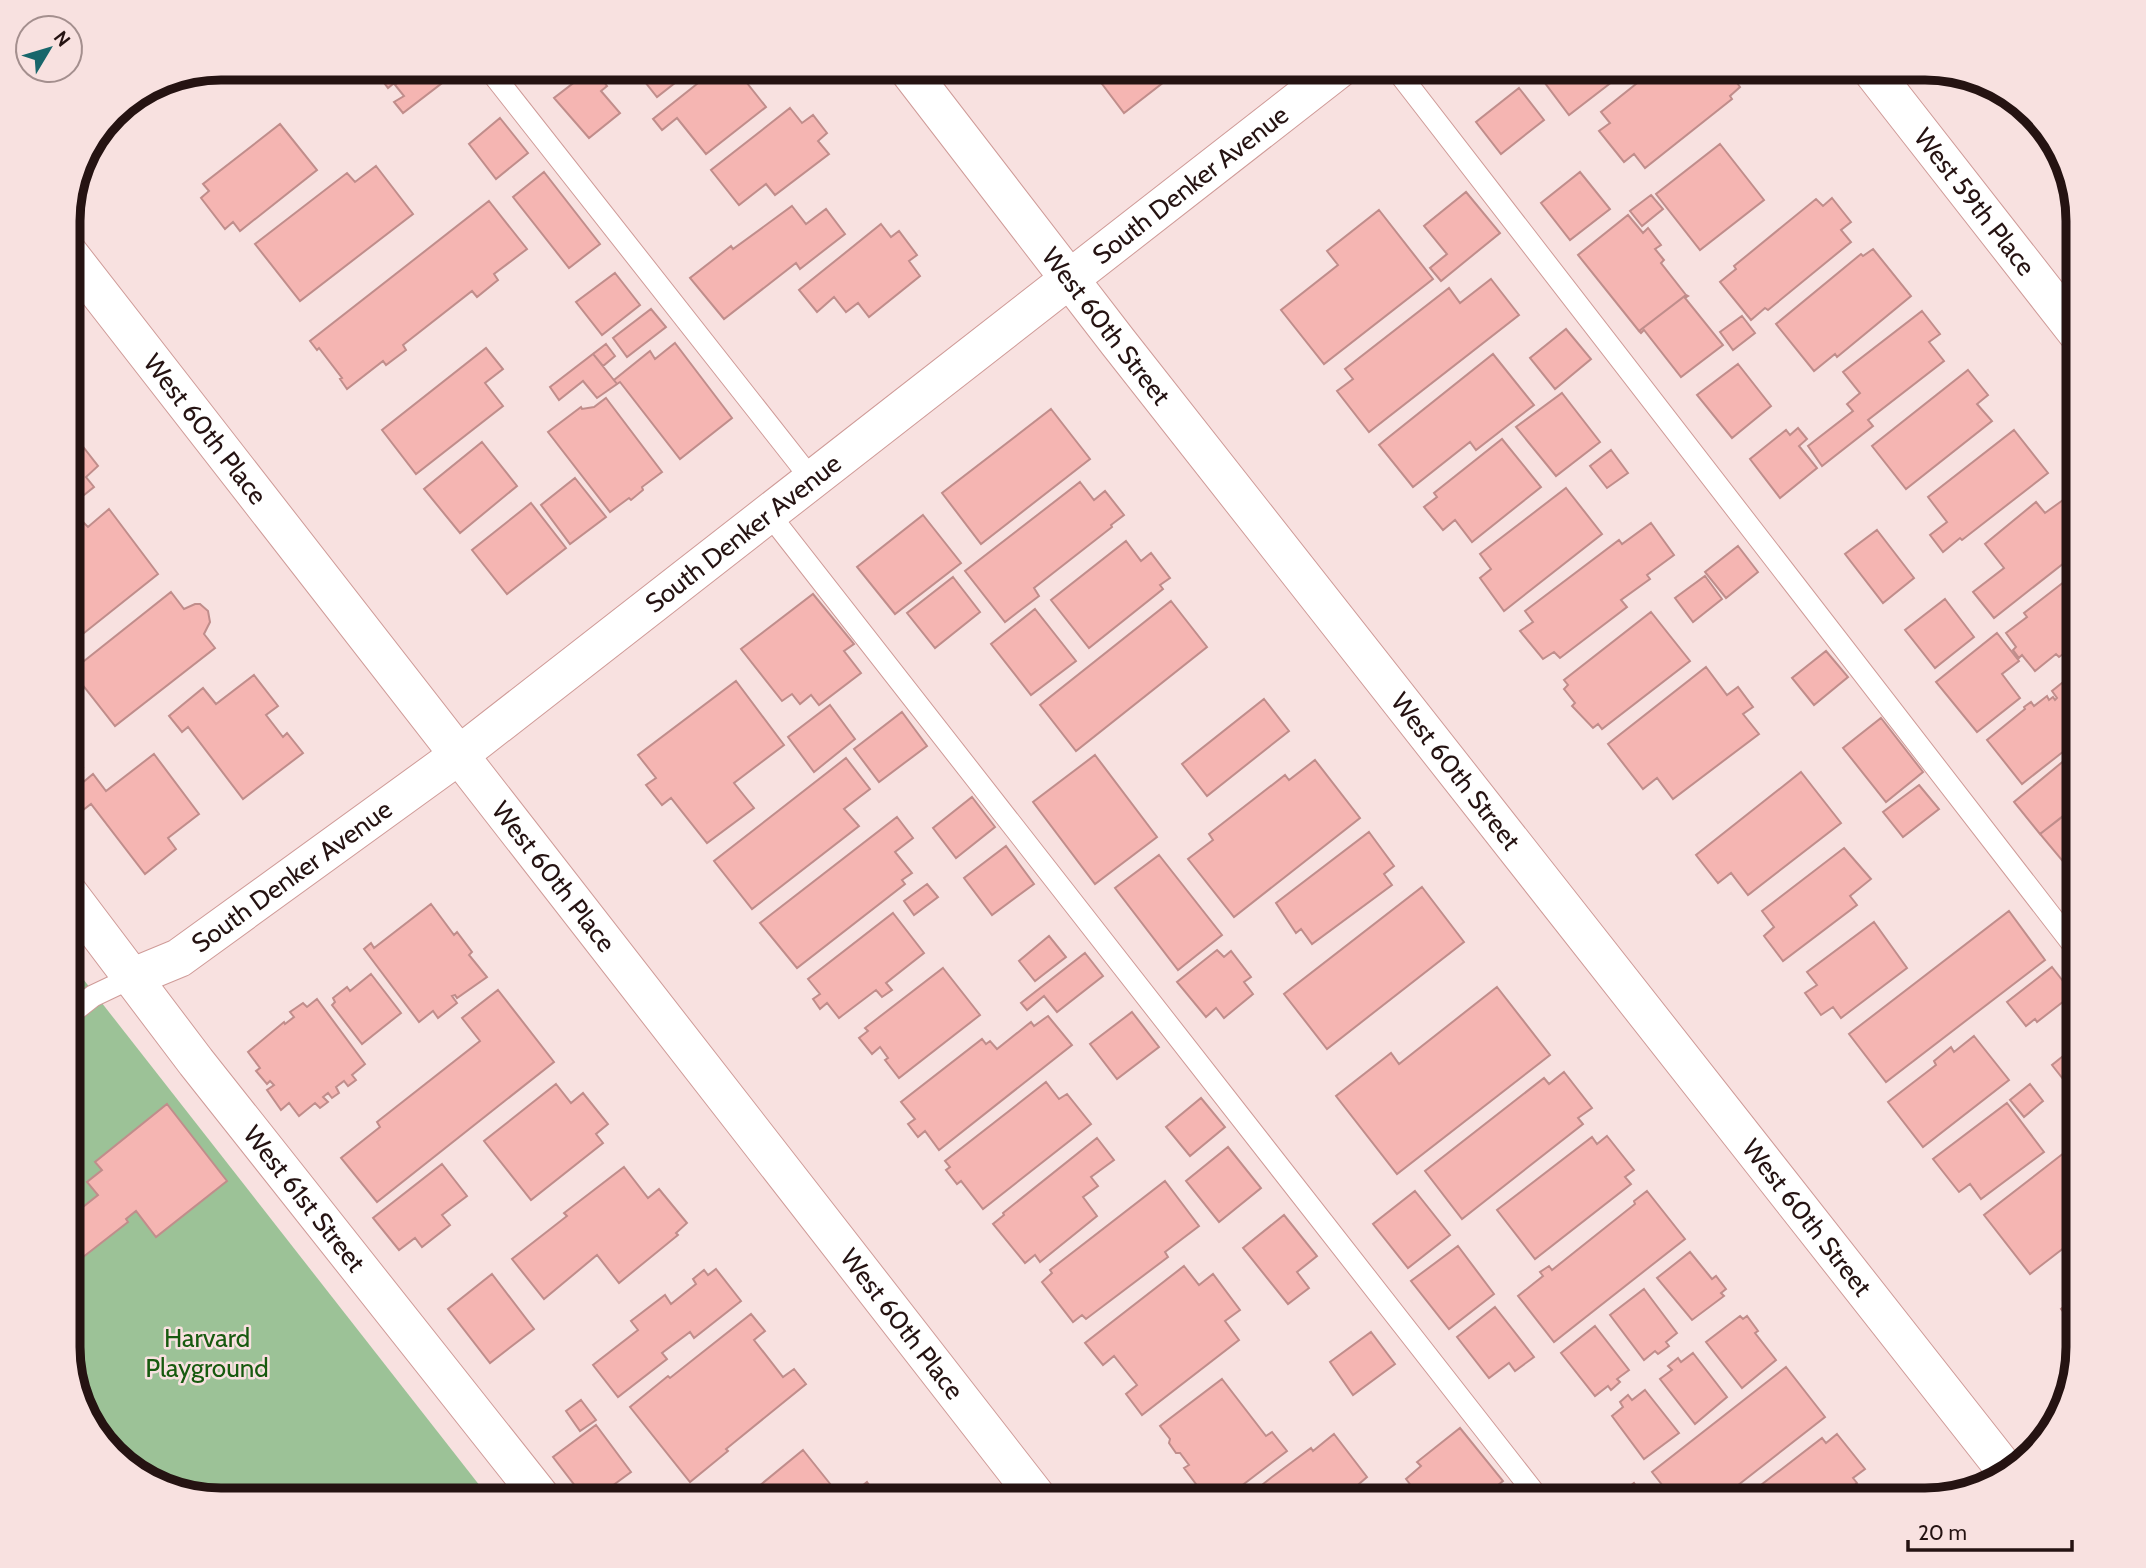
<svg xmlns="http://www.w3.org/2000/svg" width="2146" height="1568" viewBox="0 0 2146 1568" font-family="Cabin,sans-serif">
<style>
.green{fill:#9cc297}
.building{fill:#f5b5b2;stroke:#c08d8b;stroke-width:2}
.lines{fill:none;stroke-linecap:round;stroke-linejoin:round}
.service-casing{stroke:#cf9b98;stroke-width:23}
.minor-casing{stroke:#cf9b98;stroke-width:40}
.service{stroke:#fff;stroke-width:21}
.minor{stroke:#fff;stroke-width:38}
.labels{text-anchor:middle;stroke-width:5;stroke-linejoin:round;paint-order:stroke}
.street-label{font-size:26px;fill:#251312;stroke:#f8e1e0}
.park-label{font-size:26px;fill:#175a0f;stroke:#f8e1e0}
.rim{fill:none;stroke:#251312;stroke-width:9}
</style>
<rect width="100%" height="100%" fill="#f8e1e0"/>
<!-- green -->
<path class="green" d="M69,961L491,1500H221L128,1468L89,1423L69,1356Z"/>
<!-- building -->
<path class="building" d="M291,68H324L309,79L305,73L298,79Z
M373,68H413L388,88Z
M417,68L459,70L403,113L394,102L404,96L395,85Z
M593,68L607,86L601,91L620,113L589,138L554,98Z
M627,68H694L657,97L637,72L633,75Z
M717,68H735L766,107L706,154L677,118L662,130L653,119Z
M1108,68H1182L1124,113L1099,80L1110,71Z
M1539,68H1630L1569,115L1536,71Z
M1656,68H1726L1740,87L1730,96L1732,99L1645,168L1634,154L1624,162L1599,131L1610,123L1601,112Z
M1519,88L1544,120L1501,154L1476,122Z
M790,108L802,123L813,115L827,133L818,141L829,154L775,195L766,184L739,205L711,170Z
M500,118L528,153L496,179L469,144Z
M280,124L317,170L240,231L233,222L225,229L201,198L209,191L203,184Z
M1720,144L1764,200L1700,250L1656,194Z
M376,166L413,214L300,301L255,244L347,173L355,182Z
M544,172L600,244L569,268L513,197Z
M1580,172L1610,209L1570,240L1541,203Z
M1466,192L1500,233L1441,281L1430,268L1447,254L1424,226Z
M1651,195L1663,209L1642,226L1630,211Z
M1832,198L1851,222L1841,230L1851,242L1768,310L1765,308L1751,320L1720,282L1736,269L1734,266L1816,199L1823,206Z
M489,201L527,249L494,274L498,280L477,297L472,291L403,345L406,350L386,365L383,361L347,389L340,379L342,378L319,348L317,350L310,341Z
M792,206L806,224L826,209L845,234L800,269L796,263L724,319L690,278L731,246L733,249Z
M1379,210L1433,279L1324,364L1281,310L1338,265L1327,251Z
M1628,215L1643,233L1648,228L1661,245L1655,249L1664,260L1661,263L1686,295L1639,331L1578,255Z
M881,224L891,237L899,231L917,255L909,261L920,276L869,317L858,303L846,312L834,297L817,312L799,290Z
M1873,249L1911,296L1837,357L1835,354L1814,371L1776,324L1861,254L1863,256Z
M615,273L640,305L602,335L576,302Z
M1491,279L1519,315L1369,432L1337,391L1353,379L1345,369L1449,288L1460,303Z
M1686,295L1688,296L1685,298L1723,345L1681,377L1644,330L1641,333L1639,331Z
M651,309L666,327L627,357L613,338Z
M1922,311L1940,334L1929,342L1944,361L1868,420L1873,426L1822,466L1808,446L1853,411L1847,404L1860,393L1843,372Z
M1742,316L1755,333L1733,350L1720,332Z
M1566,329L1591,359L1555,389L1530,358Z
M675,343L732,418L680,459L620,382L617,384L614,380L650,351L655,359Z
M606,344L615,356L603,366L593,354Z
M486,348L503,369L485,383L503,406L416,474L382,430Z
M593,354L617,384L597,398L583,381L559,400L550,387Z
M1493,354L1534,405L1476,450L1470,442L1413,487L1379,445Z
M1738,364L1771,406L1732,438L1697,395Z
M1968,370L1988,395L1977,404L1992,421L1906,489L1872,446Z
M1562,393L1600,442L1556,476L1516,427Z
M606,398L662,472L642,487L643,490L631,500L629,498L610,512L548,432L581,407L582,409L594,407Z
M1051,409L1090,459L981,544L942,493Z
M1798,428L1807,439L1799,446L1817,468L1780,498L1750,459L1786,430L1790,435Z
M70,430L98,466L86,477L94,487L69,507Z
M2014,430L2048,473L1962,540L1960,538L1943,552L1930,535L1947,522L1928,497Z
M1502,439L1541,487L1472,542L1455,520L1443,530L1424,507L1437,497L1434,493Z
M482,442L517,486L460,533L424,489Z
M1611,450L1628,473L1607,488L1590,466Z
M575,478L606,517L570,544L541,505Z
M1080,482L1094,500L1105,491L1124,515L1111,525L1112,527L1034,588L1039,596L1005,622L965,571Z
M1566,488L1602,534L1504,611L1480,578L1491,569L1480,554Z
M2063,500L2078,518V552L1994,618L1973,592L2004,568L1985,544L2036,502L2045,513Z
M531,503L566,548L507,594L472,550Z
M109,509L158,574L69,645V539L84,523L88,527Z
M923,515L961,563L895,614L857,567Z
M1651,523L1674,555L1647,575L1650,579L1621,600L1627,607L1560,658L1554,652L1543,659L1520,631L1533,622L1525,611L1619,540L1622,544Z
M1877,530L1914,578L1883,603L1845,554Z
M1126,541L1141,561L1151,553L1170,578L1160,585L1163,589L1089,648L1051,600Z
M1738,546L1758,572L1726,598L1705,572Z
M2078,571V643L2059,657L2056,654L2035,671L2022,655L2019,658L2013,650L2016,647L2006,633L2027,617L2024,613Z
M1705,576L1722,599L1693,622L1675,598Z
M953,577L980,612L935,648L907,613Z
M171,592L184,609L195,604H200L208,611L210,622L204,634L215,648L115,726L81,683L69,693V673Z
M813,594L854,644L844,651L861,673L819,705L811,695L800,704L792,694L782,701L741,649Z
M1945,599L1974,637L1935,668L1905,630Z
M1171,601L1207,647L1076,751L1040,705Z
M1035,609L1076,661L1031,695L991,644Z
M1651,612L1690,661L1602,729L1598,724L1593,728L1572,706L1575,703L1564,689L1568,685L1564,680Z
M1997,633L2019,661L2002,674L2020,698L1977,732L1936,682Z
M1826,651L1848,677L1814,705L1792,678Z
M1706,667L1727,695L1738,687L1753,707L1743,714L1759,734L1673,799L1657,778L1643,789L1608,744Z
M2078,670V740L2022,784L1987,740L2025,709L2024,707L2031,702L2034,706L2047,696L2049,700L2053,697L2055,700L2057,698L2052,691Z
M254,675L278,706L266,715L283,737L287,733L303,753L243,799L188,727L182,732L169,716L203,688L216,704Z
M736,681L784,745L734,783L754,808L707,843L671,798L662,805L646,785L656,778L638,755Z
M1264,699L1289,731L1207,796L1182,764Z
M830,705L855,739L814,772L788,737Z
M902,712L927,746L879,782L854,749Z
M1881,718L1923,772L1886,802L1843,748Z
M69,749L83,767L69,778Z
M154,754L199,814L168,838L176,849L145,874L91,804L70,820L69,794L93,774L106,791Z
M2072,754L2078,762V789L2066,799L2073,808L2040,834L2014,802Z
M1095,755L1157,837L1095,884L1033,802Z
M846,758L870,789L844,809L859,826L752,909L714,861Z
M1315,760L1360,818L1234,917L1188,859L1213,840L1209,834L1285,775L1289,780Z
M1801,772L1841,823L1748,895L1731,873L1718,883L1696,855Z
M1919,785L1939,809L1903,837L1883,812Z
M972,797L995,827L956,858L933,828Z
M2078,805V866L2071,871L2040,834Z
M897,817L913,838L895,852L912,873L902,880L905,884L797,968L760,923Z
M1369,832L1394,866L1384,874L1392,885L1312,944L1301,929L1296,933L1276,903Z
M1006,846L1034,884L992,915L964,878Z
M1844,848L1871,879L1850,896L1857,905L1783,961L1764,936L1774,927L1762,911Z
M1159,855L1222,935L1178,970L1115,888Z
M927,884L938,897L914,915L904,901Z
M1422,887L1464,942L1327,1049L1284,994Z
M431,904L454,935L457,932L472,952L469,955L487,977L457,998L455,995L452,996L457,1003L438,1018L433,1011L419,1022L364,949L371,943L374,948Z
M2009,911L2045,960L1886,1082L1849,1034Z
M893,913L924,953L886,983L892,990L882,997L876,990L839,1018L827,1003L820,1009L813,999L820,994L808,979Z
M1874,922L1907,968L1841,1018L1833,1007L1821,1015L1805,993L1817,985L1807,972Z
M1049,936L1066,957L1035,981L1019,961Z
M1217,950L1224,957L1231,951L1251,977L1244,982L1253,994L1224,1018L1216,1008L1206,1017L1177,982Z
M1085,953L1103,976L1057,1012L1044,996L1027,1010L1021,1003Z
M2052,967L2073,994L2037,1022L2035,1019L2026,1026L2007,1002Z
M943,968L980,1015L899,1078L885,1060L888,1058L880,1047L872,1054L859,1038L868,1031L865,1028Z
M371,974L401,1013L362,1044L332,1005L335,1002L333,998L347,987L350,991Z
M1497,987L1550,1055L1397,1174L1336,1096L1391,1053L1399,1064Z
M498,990L554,1062L377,1202L341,1158L380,1127L377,1122L480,1041L462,1018Z
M317,999L365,1064L352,1075L356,1080L348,1086L344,1081L336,1087L339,1093L332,1098L328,1093L323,1097L328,1102L320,1108L315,1103L299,1116L289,1103L281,1110L267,1090L274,1085L270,1081L267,1084L256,1071L260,1068L248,1052L284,1022L285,1024L294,1017L290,1012L303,1003L307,1007Z
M1132,1012L1159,1047L1117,1079L1090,1044Z
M1048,1016L1072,1045L939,1150L925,1131L918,1137L908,1124L915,1119L901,1102L982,1039L986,1044L990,1041L997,1049L1031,1022L1034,1026Z
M1974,1036L2009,1080L1923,1147L1888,1102L1936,1065L1934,1061L1951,1047L1954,1052Z
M2078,1044V1075L2067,1084L2052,1065Z
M1564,1072L1592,1108L1578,1118L1583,1124L1462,1219L1425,1171L1544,1078L1549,1084Z
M1046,1082L1059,1099L1067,1094L1091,1124L983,1209L961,1181L957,1184L946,1170L950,1167L945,1161Z
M556,1084L571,1103L583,1093L608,1124L596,1134L603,1143L531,1200L484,1141Z
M2030,1084L2043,1101L2024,1117L2010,1100Z
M1201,1098L1225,1127L1190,1156L1166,1127Z
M2007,1103L2044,1152L1981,1199L1970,1184L1959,1192L1933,1159Z
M167,1104L227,1181L156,1237L136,1211L126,1219L128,1222L69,1268V1218L98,1195L87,1182L102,1170L95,1162Z
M1607,1136L1634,1170L1625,1177L1631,1184L1535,1259L1497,1210L1592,1137L1597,1144Z
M1097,1138L1114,1160L1091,1177L1098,1186L1083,1197L1097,1216L1040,1262L1035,1255L1025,1263L993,1224L1004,1215L1003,1213Z
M2078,1142V1237L2030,1274L1984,1215Z
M1228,1147L1261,1188L1219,1222L1186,1181Z
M442,1164L467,1196L442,1215L450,1225L422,1247L415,1238L399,1250L373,1218Z
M624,1167L648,1198L659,1189L687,1223L676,1233L678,1235L619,1283L597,1255L544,1299L512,1259L567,1216L564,1213Z
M1165,1181L1199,1226L1165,1252L1168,1257L1086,1319L1082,1315L1073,1322L1042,1282L1052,1273L1050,1270Z
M1415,1191L1450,1235L1408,1268L1373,1224Z
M1647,1191L1685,1239L1554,1342L1518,1296L1543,1276L1540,1272L1549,1266L1552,1270L1635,1204L1634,1201Z
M1284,1215L1317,1256L1297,1272L1309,1288L1288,1304L1243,1248Z
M1458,1246L1494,1294L1449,1329L1411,1281Z
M1690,1252L1712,1279L1716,1276L1726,1289L1721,1293L1724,1296L1692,1320L1657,1278Z
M1184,1266L1199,1285L1213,1274L1240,1310L1225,1321L1239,1340L1142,1415L1126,1394L1137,1385L1114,1356L1103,1365L1085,1343Z
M716,1269L741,1301L694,1338L690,1332L662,1353L667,1359L618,1397L593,1365L638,1330L631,1321L665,1295L671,1304L696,1284L693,1279L704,1270L708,1275Z
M492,1274L534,1329L490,1363L448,1309Z
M1644,1289L1677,1333L1666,1342L1669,1346L1658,1354L1655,1351L1644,1360L1610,1315Z
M2078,1290V1331L2061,1309L2066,1305L2063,1301Z
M1495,1307L1534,1357L1515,1371L1509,1363L1489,1378L1457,1337Z
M751,1314L765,1331L754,1340L783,1377L794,1369L806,1384L726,1449L728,1451L690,1482L630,1407L668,1376L670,1378Z
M1740,1316L1743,1319L1747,1316L1758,1331L1755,1333L1776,1360L1742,1388L1706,1342Z
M1595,1326L1629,1370L1617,1379L1620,1382L1611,1390L1608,1386L1595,1396L1561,1353Z
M1371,1332L1395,1364L1353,1395L1330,1362Z
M1693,1353L1727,1397L1695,1424L1660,1379L1672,1370L1668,1366L1678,1358L1681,1362Z
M1786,1367L1825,1417L1719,1500H1674L1652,1472Z
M1222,1379L1266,1436L1272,1432L1287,1451L1223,1500H1208L1184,1468L1189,1465L1180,1453H1176L1169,1443L1170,1439L1160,1426Z
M1645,1390L1679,1433L1644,1459L1612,1416L1623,1407L1620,1402L1628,1395L1632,1400Z
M581,1400L596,1420L580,1431L566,1411Z
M596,1425L631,1472L593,1500H586L553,1457Z
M1460,1428L1503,1481L1479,1500H1422L1406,1479L1421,1466L1417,1462Z
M1334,1434L1367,1477L1359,1484L1361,1487L1345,1500H1249L1256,1495L1253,1492L1272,1477L1311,1448L1313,1451Z
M1837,1434L1865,1469L1853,1478L1857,1483L1836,1500H1752L1748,1495L1822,1438L1826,1443Z
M803,1450L835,1490L823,1500H742Z
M867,1482L877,1496L888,1487L898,1500H845Z
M1634,1483L1647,1500H1612Z
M1891,1490L1897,1500H1871L1882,1491L1885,1494Z"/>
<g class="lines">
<defs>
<path id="service" d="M488,68L813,481
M1395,68L2078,951
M769,514L1540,1500
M69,1015L93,996L133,977"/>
<g id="minor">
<path id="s1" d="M907,68L1118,342L2007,1472"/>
<path id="s2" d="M1870,68L2078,334"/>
<path id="s3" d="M69,254L1039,1500"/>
<path id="s4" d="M69,894L196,1062L543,1500"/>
<path id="s5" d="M133,977L179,958L459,755L1340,68"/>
</g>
</defs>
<!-- service casing -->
<use href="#service" class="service-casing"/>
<!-- minor casing -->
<use href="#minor" class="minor-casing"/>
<!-- service -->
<use href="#service" class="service"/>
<!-- minor -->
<use href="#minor" class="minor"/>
</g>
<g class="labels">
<!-- street labels -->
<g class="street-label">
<text dy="9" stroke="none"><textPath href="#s5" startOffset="1323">South Denker Avenue</textPath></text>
<text dy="9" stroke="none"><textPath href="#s2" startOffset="170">West 59th Place</textPath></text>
<text dy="9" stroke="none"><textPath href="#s1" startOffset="326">West 60th Street</textPath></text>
<text dy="9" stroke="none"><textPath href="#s3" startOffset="222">West 60th Place</textPath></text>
<text dy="9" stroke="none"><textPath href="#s5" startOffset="756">South Denker Avenue</textPath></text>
<text dy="9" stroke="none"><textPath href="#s1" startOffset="892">West 60th Street</textPath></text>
<text dy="9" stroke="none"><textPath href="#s5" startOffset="189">South Denker Avenue</textPath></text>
<text dy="9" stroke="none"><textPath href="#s3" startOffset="789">West 60th Place</textPath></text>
<text dy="9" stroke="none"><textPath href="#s4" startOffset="385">West 61st Street</textPath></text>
<text dy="9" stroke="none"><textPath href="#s1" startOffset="1460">West 60th Street</textPath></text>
<text dy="9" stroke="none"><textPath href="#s3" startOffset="1356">West 60th Place</textPath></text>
</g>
<!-- park labels -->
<g class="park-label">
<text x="207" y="1347">Harvard<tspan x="207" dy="30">Playground</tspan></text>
</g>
</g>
<!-- crop -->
<path d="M0 0H2146V1568H0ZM221 80H1925A141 141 0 0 1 2066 221V1347A141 141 0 0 1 1925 1488H221A141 141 0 0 1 80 1347V221A141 141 0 0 1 221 80Z" fill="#f8e1e0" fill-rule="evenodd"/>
<path class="rim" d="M221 80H1925A141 141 0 0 1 2066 221V1347A141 141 0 0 1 1925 1488H221A141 141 0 0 1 80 1347V221A141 141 0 0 1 221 80Z"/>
<!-- north arrow -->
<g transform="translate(49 49) rotate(52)"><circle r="33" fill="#f8e1e0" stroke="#a48f8e" stroke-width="2"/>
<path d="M0-5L12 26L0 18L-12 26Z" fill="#18666b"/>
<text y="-10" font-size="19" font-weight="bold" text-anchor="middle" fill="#251312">N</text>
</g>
<!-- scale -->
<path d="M1908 1540v10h164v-10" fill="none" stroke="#251312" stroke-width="3.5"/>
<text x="1918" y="1540" font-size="21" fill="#251312" stroke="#f8e1e0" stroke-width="5" paint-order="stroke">20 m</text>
</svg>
